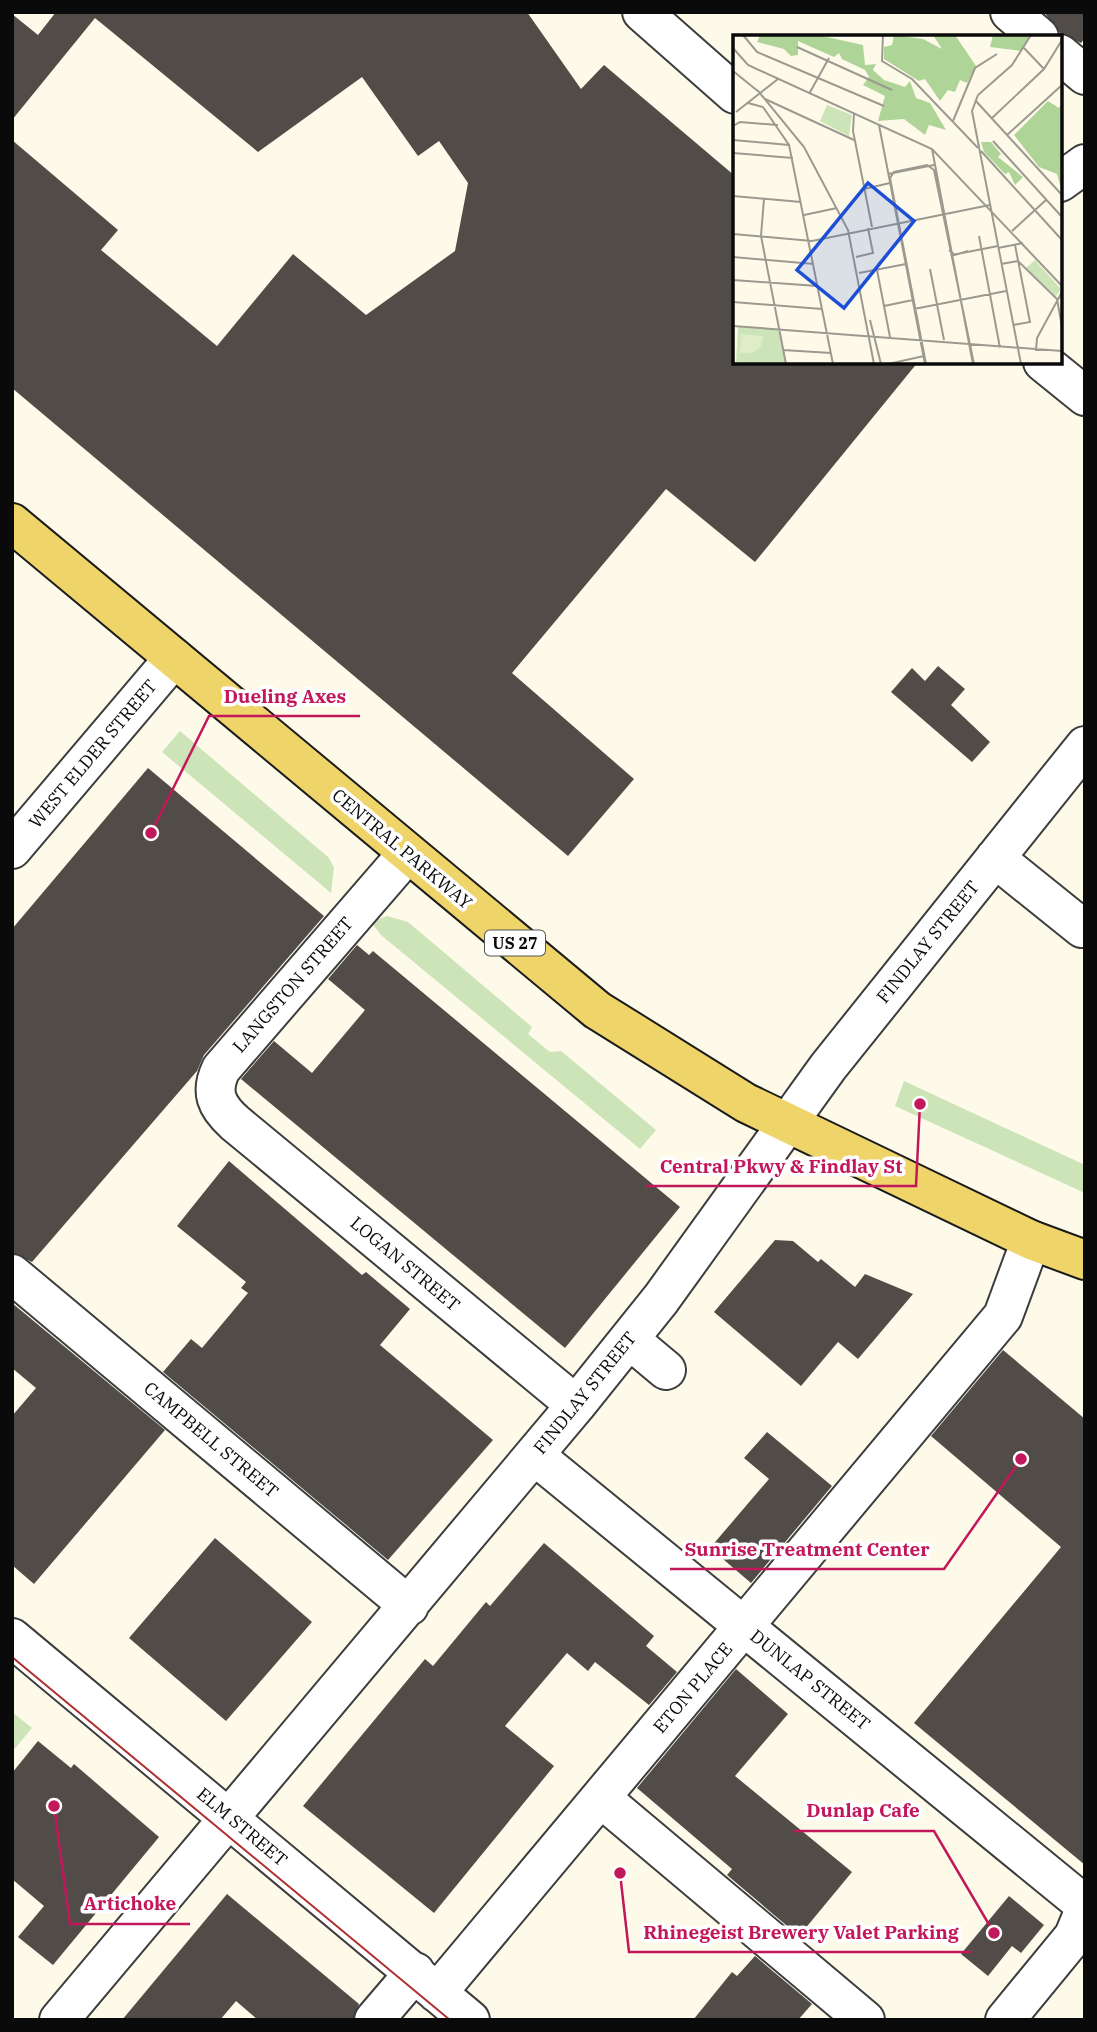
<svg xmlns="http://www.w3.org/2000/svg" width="1097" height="2032" viewBox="0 0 1097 2032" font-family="'IBM Plex Serif',serif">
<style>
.green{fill:#cce4b7}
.building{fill:#524c48}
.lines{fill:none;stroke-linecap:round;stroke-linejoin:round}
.minor-casing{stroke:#3d3d3d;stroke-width:42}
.major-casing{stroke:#1b1b1b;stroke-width:42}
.minor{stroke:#fff;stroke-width:38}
.major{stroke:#eed469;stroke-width:38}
.tram{stroke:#ae2f2e;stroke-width:2}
.labels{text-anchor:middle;stroke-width:7;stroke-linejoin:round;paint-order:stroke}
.shield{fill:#fff;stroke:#545454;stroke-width:2}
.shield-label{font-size:16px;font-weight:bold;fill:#0a0a0a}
.street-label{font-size:18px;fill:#0a0a0a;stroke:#fff}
.inset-road{fill:none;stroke:#9c9a90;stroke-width:2}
.view{fill:#1d4ed8;fill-opacity:0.15;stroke:#1d4ed8;stroke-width:3.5}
.inset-edge{fill:none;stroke:#0a0a0a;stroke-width:3.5}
.leader{fill:none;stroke:#c2185b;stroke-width:2.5}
.callout-dot{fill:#c2185b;stroke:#fff;stroke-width:2.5}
.callout-label{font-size:19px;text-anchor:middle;font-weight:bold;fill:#c2185b;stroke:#fff;stroke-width:7;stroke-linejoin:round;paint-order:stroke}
</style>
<rect width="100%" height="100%" fill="#fdfae9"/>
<!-- green -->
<path class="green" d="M180,731L328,857L334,867L331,893L162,752Z
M387,916L408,922L532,1027L528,1034L550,1052L561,1051L656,1130L640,1149L381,935L371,922Z
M904,1081L1085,1165V1193L895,1106Z
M12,1712L32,1728L12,1752Z"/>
<!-- building -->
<path class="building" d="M56,12H527L581,89L604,65L735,176V362H918L755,562L666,489L512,673L634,779L568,856L12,388V140L118,230L101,250L217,346L293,254L366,315L455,251L468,183L439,141L418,156L362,77L258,152L95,18L12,120V14L38,35Z
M1044,12H1085V38L1081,43L1060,33Z
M938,666L965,689L951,705L990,742L972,762L891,692L912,668L925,681Z
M148,768L324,916L204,1055L197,1071L32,1262L12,1253V929Z
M357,945L369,955L373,951L680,1207L565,1348L241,1079L274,1041L312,1073L365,1010L328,979Z
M229,1161L362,1275L366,1272L410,1309L380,1345L493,1440L388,1560L163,1372L191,1339L202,1348L248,1293L241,1288L246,1282L177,1226Z
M775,1240L793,1241L818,1262L821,1259L855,1287L865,1274L913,1294L858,1359L838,1342L801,1386L714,1312Z
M12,1303L165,1430L34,1584L12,1565V1416L36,1388L12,1368Z
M1003,1350L1085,1419V1865L914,1723L1061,1547L931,1436Z
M767,1432L832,1486L751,1583L710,1548L769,1479L744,1458Z
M215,1538L312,1622L226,1721L129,1638Z
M544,1543L654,1636L646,1646L677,1672L649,1705L595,1662L588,1671L567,1653L505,1726L554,1766L434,1913L303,1806L425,1659L433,1666L486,1602L490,1606Z
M736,1669L788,1714L735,1776L852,1872L799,1936L727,1875L732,1869L637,1788Z
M38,1741L71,1768L74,1764L159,1837L53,1965L18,1937L44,1906L12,1879V1773Z
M227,1894L359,2004L353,2020H258L236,2001L220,2020H122Z
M1009,1896L1044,1925L1021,1953L1012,1946L988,1976L961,1954Z
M755,1956L812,2004L798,2020H693L732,1972L737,1976Z"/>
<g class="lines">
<defs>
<path id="minor" d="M642,12L735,94
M1010,12L1039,37
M1060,54L1085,75
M1060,182L1085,164
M1043,362L1085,396
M12,849L174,658
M407,854L221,1069C210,1092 216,1106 235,1123L576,1405
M995,858L1082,928
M12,1274L409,1606
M629,1339L666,1370
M534,1455L1085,1905
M12,1638L470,2020
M601,1798L865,2020
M437,1993L1003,1316L1031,1240
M59,2020L576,1405L661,1299L828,1067L1085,746
M374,2020L415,1972
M1005,2020L1074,1936L1085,1909"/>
<path id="major" d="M12,523L597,1010L746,1103L1031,1240L1085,1260"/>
</defs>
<!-- minor casing -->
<use href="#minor" class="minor-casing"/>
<!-- major casing -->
<use href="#major" class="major-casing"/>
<!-- minor -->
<use href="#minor" class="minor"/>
<!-- major -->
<use href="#major" class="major"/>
<!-- tram -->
<path class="tram" d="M12,1657L450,2020"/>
</g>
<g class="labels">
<!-- shield labels -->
<rect class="shield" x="485" y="930.5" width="60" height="25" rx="5"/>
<g class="shield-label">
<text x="515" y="949">US 27</text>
</g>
<!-- street labels -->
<g class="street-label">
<text transform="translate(93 754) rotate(-50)" y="6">WEST ELDER STREET</text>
<text transform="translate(402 849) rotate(40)" y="6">CENTRAL PARKWAY</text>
<text transform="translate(928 942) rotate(-51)" y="6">FINDLAY STREET</text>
<text transform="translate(293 985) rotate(-49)" y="6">LANGSTON STREET</text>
<text transform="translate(405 1264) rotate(40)" y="6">LOGAN STREET</text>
<text transform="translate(585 1393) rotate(-51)" y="6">FINDLAY STREET</text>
<text transform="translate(211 1440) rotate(40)" y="6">CAMPBELL STREET</text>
<text transform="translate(810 1680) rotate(39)" y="6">DUNLAP STREET</text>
<text transform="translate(693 1688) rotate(-50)" y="6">ETON PLACE</text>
<text transform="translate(242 1827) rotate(40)" y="6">ELM STREET</text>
</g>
</g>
<!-- overview -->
<g transform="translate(733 35)">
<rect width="329" height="329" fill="#fdfae9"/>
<path d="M94,70L119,80L116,101L87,86ZM302,225L328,254L323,261L293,233ZM5,291L46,294L53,329H3Z" fill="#cce4b7"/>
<path d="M27,0H85L130,10L132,30L143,29L140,35L151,45L172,52L177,46L183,63L197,68L213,95L196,90L192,100L171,84L145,86L152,61L130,50L136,42L132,35L109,24L106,18L101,22L65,6V20L58,21L51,14L24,7ZM161,0L190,4L209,14L200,0H222L243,31L234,48L227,45L222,57L215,55L207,66L192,44L186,46L151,24V12L159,10ZM260,0H298L288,16L257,12ZM315,66L326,73L329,67V157L324,139L306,132L281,100ZM248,107H258L268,119L265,122L290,142L282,150L276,137L272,139L251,117Z" fill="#afd497"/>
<path d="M8,299L30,301L28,311L20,318H7Z" fill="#deecc8"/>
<path class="inset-road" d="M10,0L24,17L151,71M150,0L149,26L179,44L245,113M64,12L159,55M0,13L15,30L199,114L329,251M291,13L311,34M0,36L26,57L71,112L115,195L141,329M76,59L96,23M32,64L121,105M242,65L329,160M15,68L30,72L56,110L100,329M3,77L45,44M121,79L120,96L139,192M259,83L311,34L329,5M220,86L242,33L264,19M146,90L192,329M0,91L7,87L45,90M274,100L329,50M0,105L56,110M260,106L329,182M199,114L240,329M248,116L329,205M0,118L60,123M155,139L201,130M131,154L157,148M0,161L68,167M31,164L28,201L53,329M71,180L104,173M279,196L313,165M0,199L79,206L257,170M246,201L267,313M265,213L290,208M216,215L222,220L235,216M219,220L265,211M0,222L81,229M123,222L140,218L135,193M268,229L285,226L324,264M197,234L211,305M144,235L157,302M126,238L173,229M0,245L84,251M324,264L329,292M0,267L89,274M151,271L180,265M181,274L273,256M137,285L148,329M280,290L297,287L282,210M0,291L329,316M50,315L98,318M303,316L304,303L329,257M155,329L191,321M193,329L157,143L161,137L194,130L201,135L241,329M288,329L239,76L245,60L279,30L298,0"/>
<path class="view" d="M135,148L181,186L111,273L64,235Z"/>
<rect width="329" height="329" class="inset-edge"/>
</g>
<!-- callouts -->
<path class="leader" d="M151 833L209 716H360M920 1104L916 1186H646M1021 1459L944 1569H670M994 1933L934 1831H793M54 1806L70 1924H190M620 1873L629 1952H972"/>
<g class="callout-dot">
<circle cx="151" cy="833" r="7"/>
<circle cx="920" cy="1104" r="7"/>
<circle cx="1021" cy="1459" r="7"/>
<circle cx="994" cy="1933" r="7"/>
<circle cx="54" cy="1806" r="7"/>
<circle cx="620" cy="1873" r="7"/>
</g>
<g class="callout-label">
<text x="285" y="703">Dueling Axes</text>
<text x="781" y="1173">Central Pkwy &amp; Findlay St</text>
<text x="807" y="1556">Sunrise Treatment Center</text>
<text x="863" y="1817">Dunlap Cafe</text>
<text x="130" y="1910">Artichoke</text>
<text x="801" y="1939">Rhinegeist Brewery Valet Parking</text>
</g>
<!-- border -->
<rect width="1097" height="2032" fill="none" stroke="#0a0a0a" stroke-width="28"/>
</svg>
